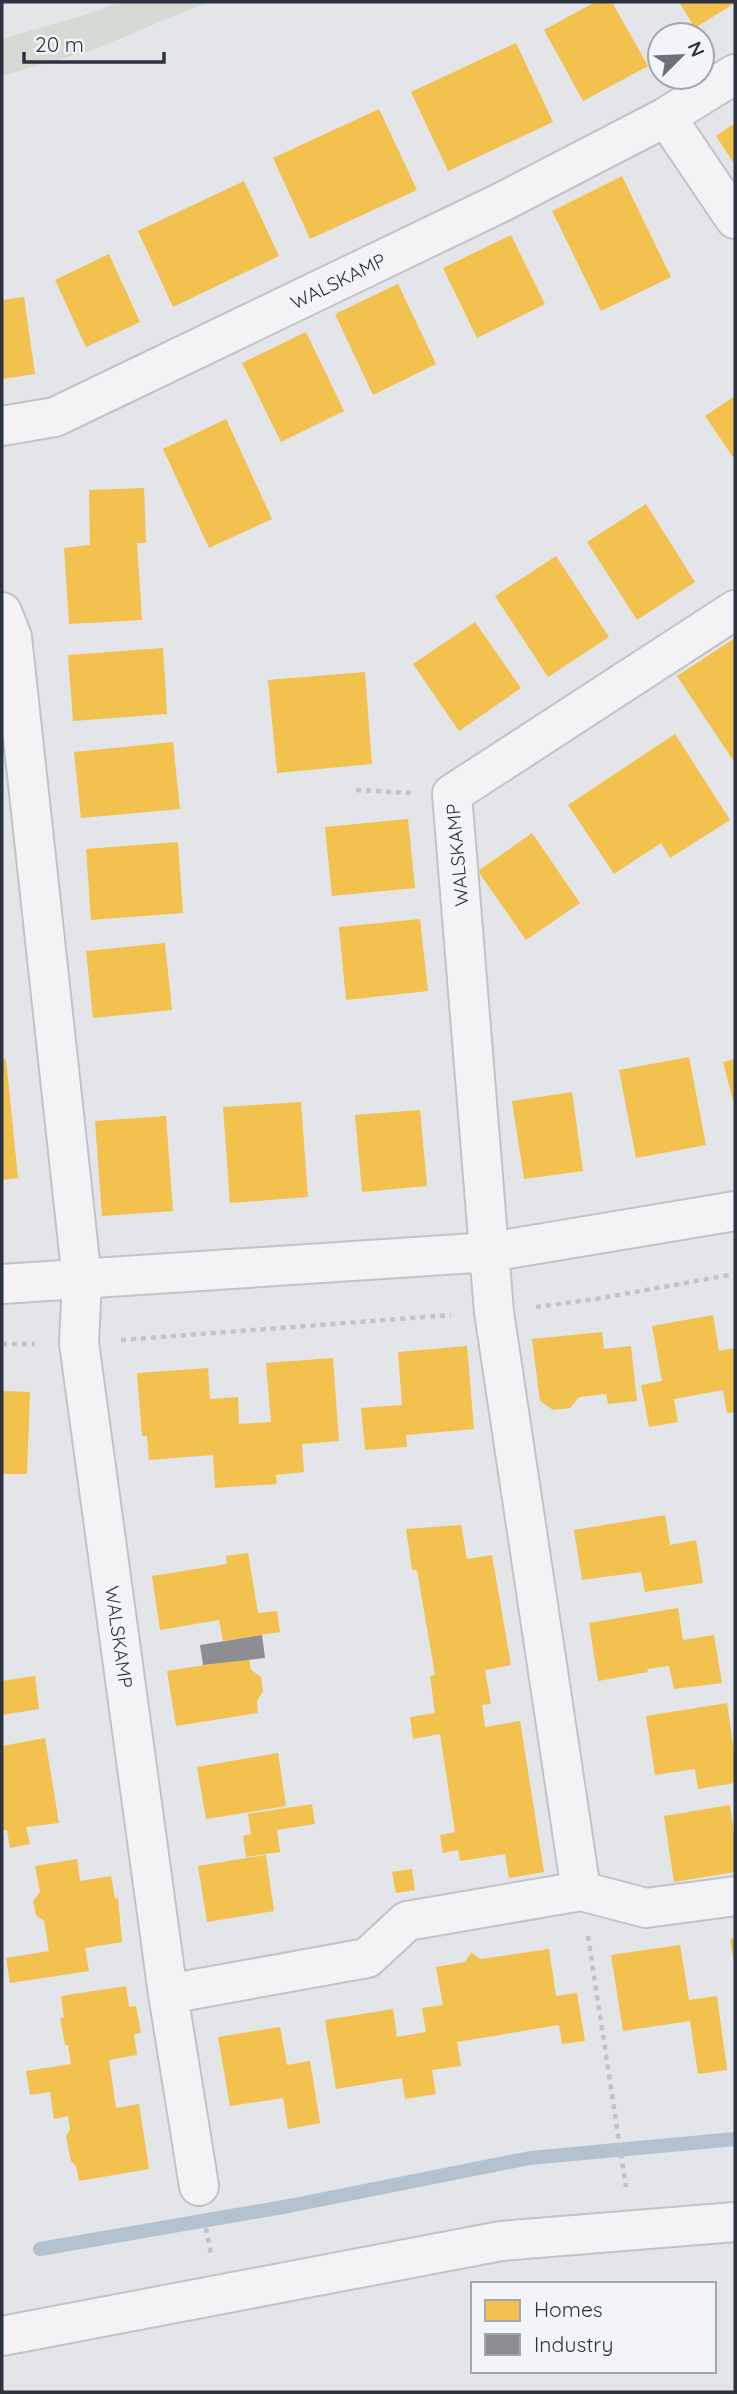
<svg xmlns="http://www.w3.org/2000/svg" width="737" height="2394" viewBox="0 0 737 2394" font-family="Quicksand,sans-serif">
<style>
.green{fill:#d4dbd4}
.homes{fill:#f2c14e}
.industry{fill:#8d8d92}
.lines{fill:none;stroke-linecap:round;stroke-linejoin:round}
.stream{stroke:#b4c2d0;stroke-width:14}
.minor-casing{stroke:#c1c3c6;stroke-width:42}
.path{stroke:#c1c3c6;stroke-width:4.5;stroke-dasharray:5 5;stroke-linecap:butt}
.minor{stroke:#f3f3f5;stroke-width:38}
.labels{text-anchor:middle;stroke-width:7;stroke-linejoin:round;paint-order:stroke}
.street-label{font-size:19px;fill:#2b3340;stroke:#f2f4f7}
</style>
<rect width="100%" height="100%" fill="#e3e5e8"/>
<!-- green -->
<path class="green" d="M119,2H208L95,49L2,76V39L91,13Z"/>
<!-- homes -->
<path class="homes" d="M595,2H612L648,66L583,101L544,30Z
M679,2H735V3L695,28Z
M516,43L553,122L448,171L411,92Z
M379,109L417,190L310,239L273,158Z
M735,123V165L716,136Z
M622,176L671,277L601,311L552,211Z
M244,181L279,256L173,307L138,231Z
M511,235L545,304L477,338L443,268Z
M109,254L140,322L86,347L55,280Z
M398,284L436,364L373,395L335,314Z
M24,297L35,374L2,379V300Z
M306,332L344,411L281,442L242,363Z
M735,396V460L705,416Z
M226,419L272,519L209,548L163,449Z
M144,488L146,543H137L142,620L69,624L64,548L90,545L89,490Z
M646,504L695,582L637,620L587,542Z
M556,556L609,637L548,677L495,596Z
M475,622L521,688L459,731L413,664Z
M735,638V763L677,676Z
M163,648L167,714L73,721L68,655Z
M365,672L372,764L277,773L268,680Z
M675,734L730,820L670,858L661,843L614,874L568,805Z
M173,742L180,809L81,818L74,752Z
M408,819L415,888L332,896L325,827Z
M532,833L580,903L526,940L478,871Z
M178,842L183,913L91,920L86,849Z
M420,919L428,991L346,1000L339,927Z
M165,943L172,1010L93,1018L86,951Z
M689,1057L706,1145L636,1158L619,1070Z
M6,1059L18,1178L2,1180V1060Z
M735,1059V1104H734L723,1062Z
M572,1092L583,1171L524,1179L512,1101Z
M301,1102L308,1197L230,1203L223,1107Z
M420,1110L427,1186L362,1192L355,1115Z
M166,1116L173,1211L102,1216L95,1121Z
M713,1315L719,1351L735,1348V1412L727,1413L723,1390L696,1395L674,1399L678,1422L649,1427L641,1385L662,1381L652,1326Z
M602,1332L604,1349L631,1346L637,1401L608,1404L606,1394L579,1397L570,1408L553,1410L540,1401L532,1339Z
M467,1346L474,1429L406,1435L407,1447L365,1450L361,1408L402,1405L398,1352Z
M333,1358L339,1441L302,1444L304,1472L276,1475L277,1484L215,1488L213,1455L149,1460L147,1436H142L137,1373L208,1368L210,1399L238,1397L239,1424L271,1422L266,1363Z
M2,1391L30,1392L27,1474H2Z
M665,1515L670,1545L696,1540L703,1583L645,1592L641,1572L582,1580L574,1530Z
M461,1525L467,1559L492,1555L511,1665L485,1670L491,1704L482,1705L485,1727L520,1721L544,1872L509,1878L505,1854L460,1861L458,1850L443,1853L440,1835L455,1832L440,1734L413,1739L410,1717L435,1713L430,1676L435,1675L417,1570H412L406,1529Z
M248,1553L258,1613L277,1611L280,1632L223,1641L219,1620L160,1630L152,1576L227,1564L226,1556Z
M678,1608L683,1640L714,1635L722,1683L674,1689L669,1666L647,1669L648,1672L598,1681L589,1623Z
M249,1658L251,1670L261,1677L263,1691L257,1701L258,1713L176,1726L167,1671Z
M35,1676L39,1709L2,1715V1681Z
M727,1703L735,1759V1783L698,1789L695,1769L655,1775L646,1716Z
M45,1738L59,1823L26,1827L30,1844L10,1848L7,1830L2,1831V1746Z
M278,1753L286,1806L206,1819L197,1767Z
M312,1804L315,1824L277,1830L280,1852L246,1857L243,1836L251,1834L248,1814Z
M730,1805L735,1841V1872L674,1882L664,1816Z
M266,1855L274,1911L207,1922L198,1866Z
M77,1859L80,1881L111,1876L115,1899L118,1898L122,1942L85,1948L89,1971L10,1983L6,1958L49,1951L44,1921L36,1915L33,1901L40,1892L35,1866Z
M412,1869L415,1890L396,1893L392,1872Z
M735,1938V1963H734L730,1939Z
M680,1945L689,2000L717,1996L727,2070L698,2074L690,2021L623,2031L611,1955Z
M549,1949L556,1996L577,1993L585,2041L562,2044L559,2025L457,2042L461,2066L432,2070L436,2094L405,2099L402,2078L336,2089L325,2020L393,2009L397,2037L426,2032L422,2008L443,2005L436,1967L465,1962L471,1953L481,1959Z
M126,1986L129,2007L136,2006L141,2033L134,2034L137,2055L109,2060L116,2108L139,2104L149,2169L79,2181L76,2166L71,2161L66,2136L70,2130L68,2116L54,2119L50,2092L30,2095L26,2071L71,2064L68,2045H65L60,2018H64L61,1996Z
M280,2027L287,2065L310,2061L320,2123L288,2129L283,2098L230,2106L218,2037Z"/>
<!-- industry -->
<path class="industry" d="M262,1635L265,1658L203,1665L200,1645Z"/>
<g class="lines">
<!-- stream -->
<path class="stream" d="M40,2249L289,2206L530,2158L735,2139"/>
<defs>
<path id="minor" d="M666,117L735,219
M2,426L55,417L500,203L666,117L735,74
M2,612L12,637L82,1280L79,1343L168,1994L199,2186
M2,1284L490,1252L735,1211
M581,1891L494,1312L452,794L735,610
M168,1994L367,1958L407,1921L581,1891L646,1908L735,1896
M2,2336L501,2241L735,2222"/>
</defs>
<!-- minor casing -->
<use href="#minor" class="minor-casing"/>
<!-- path -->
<path class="path" d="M356,790L411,793
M536,1307L596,1299L735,1274
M121,1340L451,1315
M2,1344H35
M588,1936L626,2187
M206,2228L211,2254"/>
<!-- minor -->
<use href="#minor" class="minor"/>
</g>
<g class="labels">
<!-- street labels -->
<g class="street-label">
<text transform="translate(338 281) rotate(-26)" y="7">WALSKAMP</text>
<text transform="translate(457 855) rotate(-95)" y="7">WALSKAMP</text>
<text transform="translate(119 1637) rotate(82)" y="7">WALSKAMP</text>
</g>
</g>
<!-- border -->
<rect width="737" height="2394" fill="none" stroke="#2b3340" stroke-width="7"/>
<!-- legend -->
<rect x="471" y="2282" width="245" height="91" fill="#f2f4f7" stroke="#a2a7ae" stroke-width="2"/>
<rect x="485" y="2300" width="35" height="21" fill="#f2c14e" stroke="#a2a7ae" stroke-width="2"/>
<text x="534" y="2317" font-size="21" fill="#2b3340">Homes</text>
<rect x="485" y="2334" width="35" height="21" fill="#8d8d92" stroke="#a2a7ae" stroke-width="2"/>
<text x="534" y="2352" font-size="21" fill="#2b3340">Industry</text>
<!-- north arrow -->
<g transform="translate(681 56) rotate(66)"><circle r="33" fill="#f2f4f7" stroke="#a2a7ae" stroke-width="2"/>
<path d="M0-5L12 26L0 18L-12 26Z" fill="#6b717b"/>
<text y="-10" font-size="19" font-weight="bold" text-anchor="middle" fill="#2b3340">N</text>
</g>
<!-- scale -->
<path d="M24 52v10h140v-10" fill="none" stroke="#2b3340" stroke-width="3.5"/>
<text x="35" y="52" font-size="21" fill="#2b3340" stroke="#f2f4f7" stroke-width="5" paint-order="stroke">20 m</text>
</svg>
